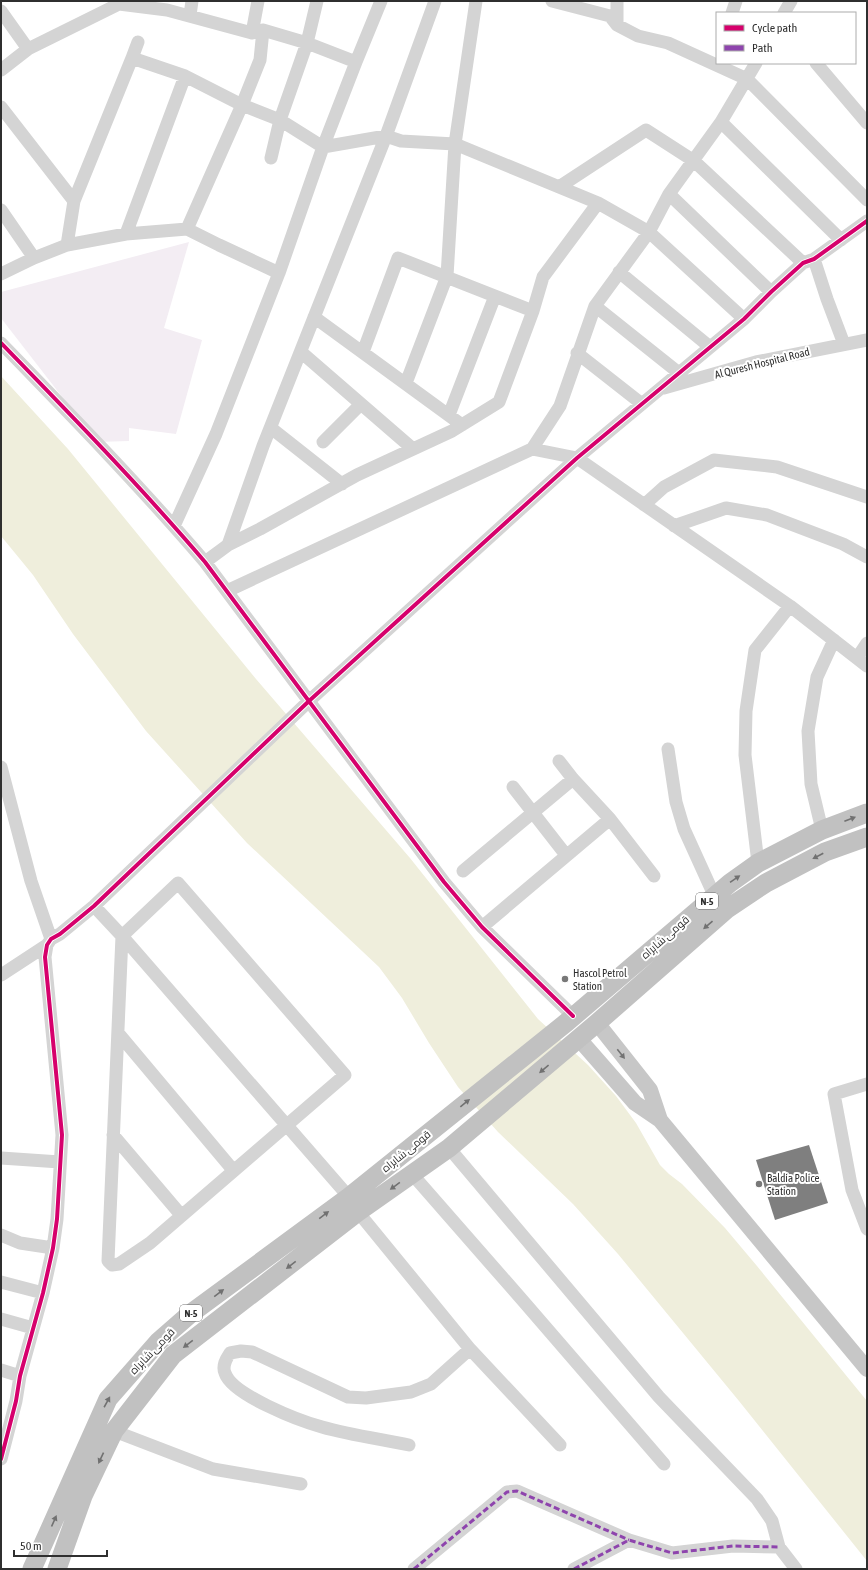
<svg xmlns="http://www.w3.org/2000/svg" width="868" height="1570" viewBox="0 0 868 1570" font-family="'Asap Condensed',Cairo,sans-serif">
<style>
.green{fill:#f3edf3}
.water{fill:#efeedc}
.building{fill:#7f7f7f}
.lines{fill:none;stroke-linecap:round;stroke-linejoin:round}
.minor{stroke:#d4d4d4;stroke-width:13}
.major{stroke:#c7c7c7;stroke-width:16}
.highway{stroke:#c1c1c1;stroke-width:19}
.quiet{stroke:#8e44ad;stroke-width:3;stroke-dasharray:6 3;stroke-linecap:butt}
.cycleway-casing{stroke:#fff;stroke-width:6}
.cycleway{stroke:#d6006c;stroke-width:4}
.oneway{fill:#717171}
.oneway2{fill:#737373}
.poi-dot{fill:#787878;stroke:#fff;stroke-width:1.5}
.labels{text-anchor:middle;stroke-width:4;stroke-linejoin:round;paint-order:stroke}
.shield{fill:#fff;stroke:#6d6d6d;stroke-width:1}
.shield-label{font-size:10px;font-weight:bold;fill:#2f2f2f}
.street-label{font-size:11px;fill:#2f2f2f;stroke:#fff}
.poi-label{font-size:11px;fill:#2f2f2f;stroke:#fff;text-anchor:start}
</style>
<rect width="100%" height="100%" fill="#fff"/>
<!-- green -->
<path class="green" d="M189,242L164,328L202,340L176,434L129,428V441L97,442L1,318V292Z"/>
<!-- water -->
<path class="water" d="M1,376L68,449L256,679L410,858L538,1019L588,1065L616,1096L636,1123L660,1165L669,1174L682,1184L725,1228L757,1266L867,1401V1561L739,1401L618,1254L573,1204L498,1132L458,1087L429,1043L402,998L379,967L247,843L146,731L73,634L33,575L1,536Z"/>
<!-- building -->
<path class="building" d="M809,1145L828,1203L775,1220L756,1160Z"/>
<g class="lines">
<!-- minor -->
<path class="minor" d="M552,1L610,16L617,25L638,36L668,43L747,79L867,200
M1,11L28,49
M732,13L736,1
M784,13L791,1
M190,15L192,1
M617,25V1
M252,33L258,1
M138,42L132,58L185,76L242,105L280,120L323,147L386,136L401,141L455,144L598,203L649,232L744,319
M816,63L867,123
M1,70L28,49L119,4L167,10L252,33L263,30L307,43L356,62
M1,107L74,201
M721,122L841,240
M271,158L280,120L307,43L317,1
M559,187L646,130L694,161L803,263
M669,194L771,292
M1,210L34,258
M187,229L242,105L260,60L263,30
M126,234L185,76
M67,245L74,201L132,58
M814,259L827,299L844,344
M619,272L710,347
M1,274L34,258L67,245L126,234L187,229L219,245L279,273
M595,306L679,373
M314,317L462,425
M1,343C70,414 140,486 205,562L444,882L482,927L573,1016
M301,352L413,449
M363,352L398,258L533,311
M577,353L642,404
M406,383L447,276L455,144L476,1
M664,388L756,362L867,340
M449,415L495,296
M271,428L342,484
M323,442L361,404
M532,449L577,458L790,606L867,666
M644,505L664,487L714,460L777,467L867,497
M174,526L216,434L279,273L323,147L356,62L381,1
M674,526L726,508L767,515L843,544L867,557
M228,545L263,446L386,136L435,1
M205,562L228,545L260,529L357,475L452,431L499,402L533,311L543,277L598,203
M227,591L532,449L560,406L595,306L649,232L669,194L721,122L756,63
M857,658L867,643
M668,749L676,802L684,829L714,895
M559,761L573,779L610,819L654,876
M1,767L31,881L51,939
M513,787L566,855
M822,830L811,784L808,731L817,677L834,640
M758,863L745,755L746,711L755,650L790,606
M463,871L573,779
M178,883L345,1075L150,1243L119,1264L112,1265L108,1261L122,936Z
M94,906L122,936L349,1197
M482,927L610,819
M1,975L47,945
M118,1033L233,1170
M867,1084L834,1094L852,1190L867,1229
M113,1135L181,1215
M449,1148L659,1397L757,1499L772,1521L779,1547L796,1569
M1,1158L60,1162
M412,1174L524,1302L664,1464
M358,1212L470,1349L560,1445
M1,1235L20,1243L53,1248
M1,1282L43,1293
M1,1319L33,1328
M1,1370L20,1376
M114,1431L213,1469L301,1484
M409,1445C380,1439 350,1435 322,1427C300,1421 232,1395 225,1373C222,1366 226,1359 230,1353L241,1351L252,1352L348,1397L366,1398L411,1392L431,1384L470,1349
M1,1459L16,1401L20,1376L43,1293L53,1248L57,1219L62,1135L45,957L47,945L51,939L60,934L94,906L309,701L577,458L744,319L771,292L803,263L814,259L867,221
M414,1569L507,1492L517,1491L629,1540
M574,1569L629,1540L672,1553L733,1546L779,1547"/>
<!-- major -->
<path class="major" d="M597,1023L650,1090L660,1120
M579,1039L635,1103L660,1120L867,1369"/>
<!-- highway -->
<path class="highway" d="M32,1569L108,1399L158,1342L190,1314L349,1197L567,1022L730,883L758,863L822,830L867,813
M57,1569L83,1496L114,1431L173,1355L358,1212L449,1148L597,1023L727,909L766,883L825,852L867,837"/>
<!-- quiet -->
<path class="quiet" d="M414,1569L507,1492L517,1491L629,1540
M574,1569L629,1540L672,1553L733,1546L779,1547"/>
<defs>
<path id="cycleway" d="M1,343C70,414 140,486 205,562L444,882L482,927L573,1016
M1,1459L16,1401L20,1376L43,1293L53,1248L57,1219L62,1135L45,957L47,945L51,939L60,934L94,906L309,701L577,458L744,319L771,292L803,263L814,259L867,221"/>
</defs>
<!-- cycleway casing -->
<use href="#cycleway" class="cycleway-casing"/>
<!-- cycleway -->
<use href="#cycleway" class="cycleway"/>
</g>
<!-- one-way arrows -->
<defs><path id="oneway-solid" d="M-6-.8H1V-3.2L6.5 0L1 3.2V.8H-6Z"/></defs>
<g class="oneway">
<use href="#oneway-solid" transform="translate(850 819) rotate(-21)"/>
<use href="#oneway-solid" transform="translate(818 856) rotate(152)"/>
<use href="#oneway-solid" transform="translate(735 879) rotate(-34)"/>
<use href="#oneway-solid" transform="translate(708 925) rotate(139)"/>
<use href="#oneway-solid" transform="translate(544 1069) rotate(140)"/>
<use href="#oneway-solid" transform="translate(465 1103) rotate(-39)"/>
<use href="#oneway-solid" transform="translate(395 1186) rotate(144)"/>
<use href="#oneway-solid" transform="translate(324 1215) rotate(-37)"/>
<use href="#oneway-solid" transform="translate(291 1265) rotate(142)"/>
<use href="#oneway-solid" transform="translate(219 1293) rotate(-37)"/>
<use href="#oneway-solid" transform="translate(188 1344) rotate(143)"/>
<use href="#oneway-solid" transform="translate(107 1402) rotate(-61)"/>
<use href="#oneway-solid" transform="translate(101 1458) rotate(115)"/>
<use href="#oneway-solid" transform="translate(54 1521) rotate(-66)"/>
</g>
<use class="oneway2" href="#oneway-solid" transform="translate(621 1054) rotate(52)"/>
<!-- markers -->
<g class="poi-dot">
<circle cx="565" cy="979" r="4"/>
<circle cx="759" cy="1184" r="4"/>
</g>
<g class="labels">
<!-- shield labels -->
<g class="shield">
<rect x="696" y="893" width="22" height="16" rx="3"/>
<rect x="180" y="1305" width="22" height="16" rx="3"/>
</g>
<g class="shield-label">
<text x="707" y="905">N-5</text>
<text x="191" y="1317">N-5</text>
</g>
<!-- street labels -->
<g class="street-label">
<text transform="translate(762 363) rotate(-14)" y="4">Al Quresh Hospital Road</text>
<text transform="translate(665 937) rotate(-41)" y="4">قومی شاہراہ</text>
<text transform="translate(406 1151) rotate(-39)" y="4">قومی شاہراہ</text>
<text transform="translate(152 1351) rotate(-46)" y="4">قومی شاہراہ</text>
</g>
<!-- poi labels -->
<g class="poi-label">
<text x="573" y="977">Hascol Petrol<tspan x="573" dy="13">Station</tspan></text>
<text x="767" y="1182">Baldia Police<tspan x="767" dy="13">Station</tspan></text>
</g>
</g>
<!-- border -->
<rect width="868" height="1570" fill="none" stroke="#2f2f2f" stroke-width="4"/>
<!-- legend -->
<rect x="716" y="12" width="140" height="52" fill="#ffffff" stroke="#acacac"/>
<rect x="724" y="25" width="20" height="6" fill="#d6006c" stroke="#acacac"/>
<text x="752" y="32" font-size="12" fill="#2f2f2f">Cycle path</text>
<rect x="724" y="45" width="20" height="6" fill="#8e44ad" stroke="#acacac"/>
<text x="752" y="52" font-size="12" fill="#2f2f2f">Path</text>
<!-- scale -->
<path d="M14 1550v6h93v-6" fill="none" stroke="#2f2f2f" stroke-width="2"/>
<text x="20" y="1550" font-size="12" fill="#2f2f2f" stroke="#ffffff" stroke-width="3" paint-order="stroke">50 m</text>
</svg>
